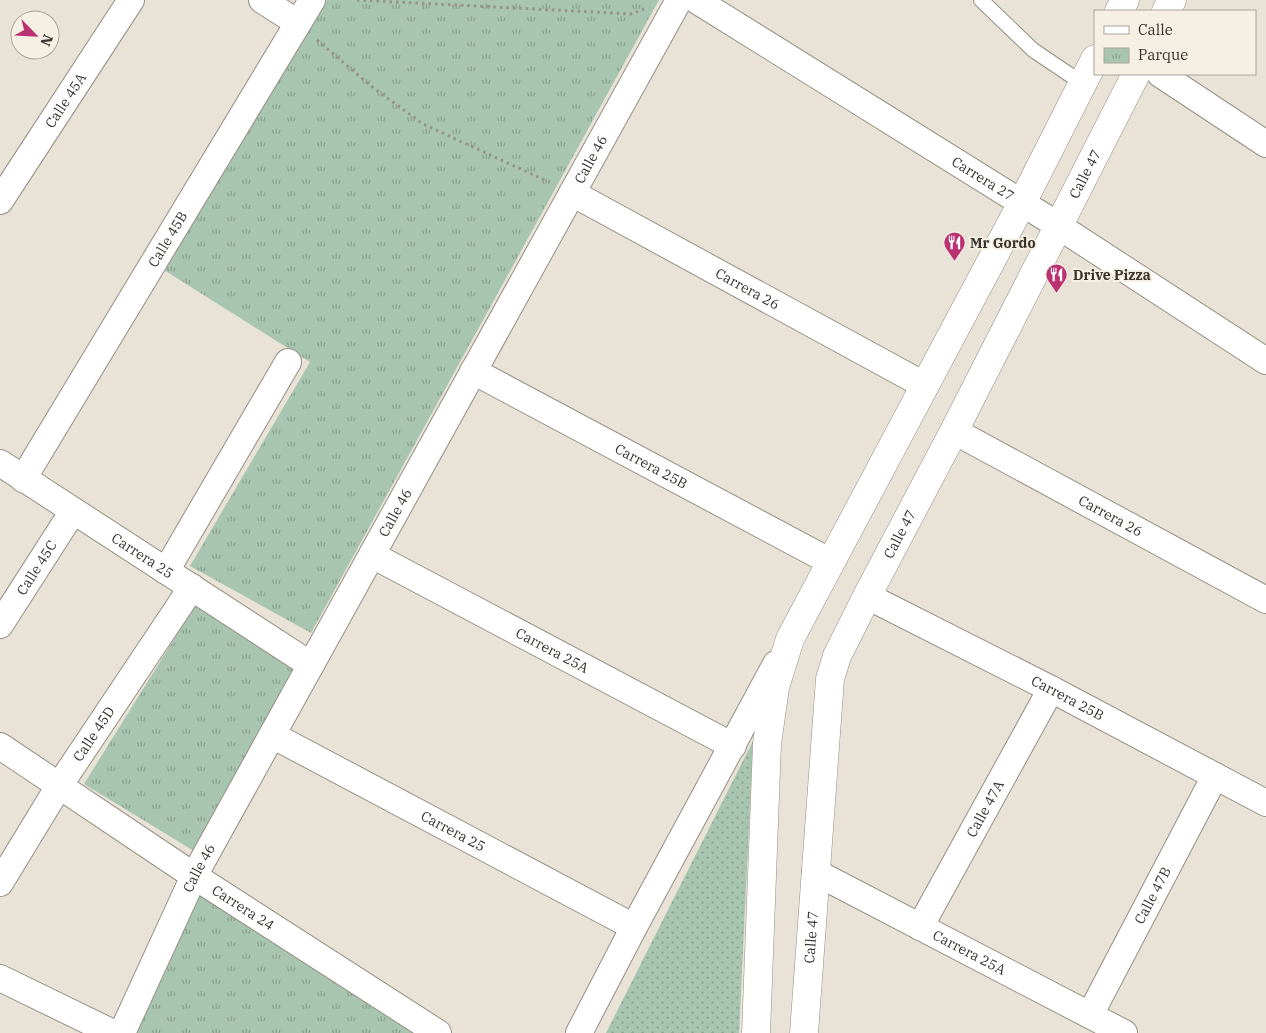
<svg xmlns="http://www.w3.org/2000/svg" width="1266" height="1033" viewBox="0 0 1266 1033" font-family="'IBM Plex Serif',serif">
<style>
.grass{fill:url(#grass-dots)}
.park{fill:url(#park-tufts)}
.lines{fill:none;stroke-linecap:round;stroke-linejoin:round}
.lane-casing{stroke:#968f85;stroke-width:16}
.street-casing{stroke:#968f85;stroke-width:28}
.secondary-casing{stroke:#968f85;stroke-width:29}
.path{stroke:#97928a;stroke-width:3;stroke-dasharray:2.5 4;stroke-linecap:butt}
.lane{stroke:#fff;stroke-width:14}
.street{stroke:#fff;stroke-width:26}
.secondary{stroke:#fff;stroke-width:28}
.labels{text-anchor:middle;stroke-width:4;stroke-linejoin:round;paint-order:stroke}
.street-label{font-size:14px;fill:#373430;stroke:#f6efe4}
.poi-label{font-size:14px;font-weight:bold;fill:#373430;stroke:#f6efe4;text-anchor:start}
</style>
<defs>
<pattern id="grass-dots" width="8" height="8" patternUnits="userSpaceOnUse" patternTransform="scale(1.25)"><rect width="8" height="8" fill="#a8c5b1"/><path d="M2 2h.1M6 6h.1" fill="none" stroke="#8aa190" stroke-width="1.8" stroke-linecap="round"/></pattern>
<pattern id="park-tufts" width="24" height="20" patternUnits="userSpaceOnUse" patternTransform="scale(1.25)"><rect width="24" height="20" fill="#a8c5b1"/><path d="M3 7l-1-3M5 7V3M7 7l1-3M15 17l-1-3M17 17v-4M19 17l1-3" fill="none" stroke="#8aa190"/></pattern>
</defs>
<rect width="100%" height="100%" fill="#e9e2d7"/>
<!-- grass -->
<path class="grass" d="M753,741L739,1033H606Z"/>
<!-- park -->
<path class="park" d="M327,0H659L311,633L190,566L310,362L164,270Z
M196,604L298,672L194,851L84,784Z
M194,876L432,1033H122Z"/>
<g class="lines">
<defs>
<path id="lane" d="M981,0L1033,50L1082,83"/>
<g id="street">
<path d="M262,0L298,23"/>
<path id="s1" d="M696,0L1043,216L1266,361"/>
<path d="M1160,74L1266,144"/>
<path id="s2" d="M572,193L924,385"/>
<path id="s3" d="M0,201L131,0"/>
<path id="s4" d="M473,371L831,562"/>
<path id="s5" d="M954,431L1266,600"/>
<path id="s6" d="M0,463L311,665"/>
<path id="s7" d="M23,479L312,0"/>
<path id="s8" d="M372,555L733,746"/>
<path d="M166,571L288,362"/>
<path id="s9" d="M867,596L1051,689L1266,803"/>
<path id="s10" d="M0,625L73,511"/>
<path id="s11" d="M272,735L634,927"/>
<path id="s12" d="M0,746L194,876L438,1033"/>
<path id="s13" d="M815,872L1124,1033"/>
<path id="s14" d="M0,883L59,786L192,587"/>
<path id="s15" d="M920,927L1051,689"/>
<path d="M0,978L113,1033"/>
<path id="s16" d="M1090,1015L1215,776"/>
<path id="s17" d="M122,1033L194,876L679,0"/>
<path d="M579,1033L634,927L776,664"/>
</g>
<g id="secondary">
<path d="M1119,11L1125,0"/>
<path d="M1166,11L1172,0"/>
<path d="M756,1033L767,744L775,687L790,639L1022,203L1095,59"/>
<path id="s18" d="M804,1033L830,679L837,656L867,596L954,431L1136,74"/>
</g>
</defs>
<!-- lane casing -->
<use href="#lane" class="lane-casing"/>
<!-- street casing -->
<use href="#street" class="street-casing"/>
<!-- secondary casing -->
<use href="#secondary" class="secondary-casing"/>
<!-- path -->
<path class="path" d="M357,0L632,14L644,9
M317,40L371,86L423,124L549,182"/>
<!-- lane -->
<use href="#lane" class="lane"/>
<!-- street -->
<use href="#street" class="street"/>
<!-- secondary -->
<use href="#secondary" class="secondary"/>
</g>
<!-- icons -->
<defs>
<symbol id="restaurant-pin" viewBox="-11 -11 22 30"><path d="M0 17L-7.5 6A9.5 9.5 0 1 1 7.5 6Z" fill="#ba3271" stroke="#f6efe4"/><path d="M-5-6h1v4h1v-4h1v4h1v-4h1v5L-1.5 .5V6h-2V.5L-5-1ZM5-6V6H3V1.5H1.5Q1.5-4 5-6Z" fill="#fff"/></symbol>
</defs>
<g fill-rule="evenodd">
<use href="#restaurant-pin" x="942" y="230" width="25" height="34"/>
<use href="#restaurant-pin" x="1044" y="262" width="25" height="34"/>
</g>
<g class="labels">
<!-- street labels -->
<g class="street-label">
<text dy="5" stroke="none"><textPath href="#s3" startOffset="120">Calle 45A</textPath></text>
<text dy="5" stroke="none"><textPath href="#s17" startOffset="992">Calle 46</textPath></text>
<text dy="5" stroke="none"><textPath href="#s18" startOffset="921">Calle 47</textPath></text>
<text dy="5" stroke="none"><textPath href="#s1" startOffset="338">Carrera 27</textPath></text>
<text dy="5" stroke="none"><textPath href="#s7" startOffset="280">Calle 45B</textPath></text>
<text dy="5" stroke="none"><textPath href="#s2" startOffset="200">Carrera 26</textPath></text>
<text dy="5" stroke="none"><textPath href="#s4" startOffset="202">Carrera 25B</textPath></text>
<text dy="5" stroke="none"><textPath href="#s17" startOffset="588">Calle 46</textPath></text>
<text dy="5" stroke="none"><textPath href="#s5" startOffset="178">Carrera 26</textPath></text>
<text dy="5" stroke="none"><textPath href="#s18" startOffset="516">Calle 47</textPath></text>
<text dy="5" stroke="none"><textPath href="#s6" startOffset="170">Carrera 25</textPath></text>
<text dy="5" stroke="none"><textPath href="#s10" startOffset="68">Calle 45C</textPath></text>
<text dy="5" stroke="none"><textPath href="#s8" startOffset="204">Carrera 25A</textPath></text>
<text dy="5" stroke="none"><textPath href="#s9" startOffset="225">Carrera 25B</textPath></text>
<text dy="5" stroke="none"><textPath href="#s14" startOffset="176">Calle 45D</textPath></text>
<text dy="5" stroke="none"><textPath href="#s15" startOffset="135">Calle 47A</textPath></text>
<text dy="5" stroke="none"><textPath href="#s11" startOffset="205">Carrera 25</textPath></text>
<text dy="5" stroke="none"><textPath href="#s17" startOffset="182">Calle 46</textPath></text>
<text dy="5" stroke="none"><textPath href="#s16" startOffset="135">Calle 47B</textPath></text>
<text dy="5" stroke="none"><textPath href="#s12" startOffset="292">Carrera 24</textPath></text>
<text dy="5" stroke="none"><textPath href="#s18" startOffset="96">Calle 47</textPath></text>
<text dy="5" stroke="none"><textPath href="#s13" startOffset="174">Carrera 25A</textPath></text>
</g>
<!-- poi labels -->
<g class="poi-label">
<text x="970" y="248">Mr Gordo</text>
<text x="1073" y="280">Drive Pizza</text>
</g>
</g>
<!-- legend -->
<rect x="1094" y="10" width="162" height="65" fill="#f6efe4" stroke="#aaa49c"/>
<rect x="1104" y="26" width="25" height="8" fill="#ffffff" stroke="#aaa49c"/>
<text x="1138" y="35" font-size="15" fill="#373430">Calle</text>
<rect x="1104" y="48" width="25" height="15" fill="url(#park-tufts)" stroke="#aaa49c"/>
<text x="1138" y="60" font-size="15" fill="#373430">Parque</text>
<!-- north arrow -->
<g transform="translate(35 35) rotate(114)"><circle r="24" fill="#f6efe4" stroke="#aaa49c"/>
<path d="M0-4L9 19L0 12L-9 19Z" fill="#ba3271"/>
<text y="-8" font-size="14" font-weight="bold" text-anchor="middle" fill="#373430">N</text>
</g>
</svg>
